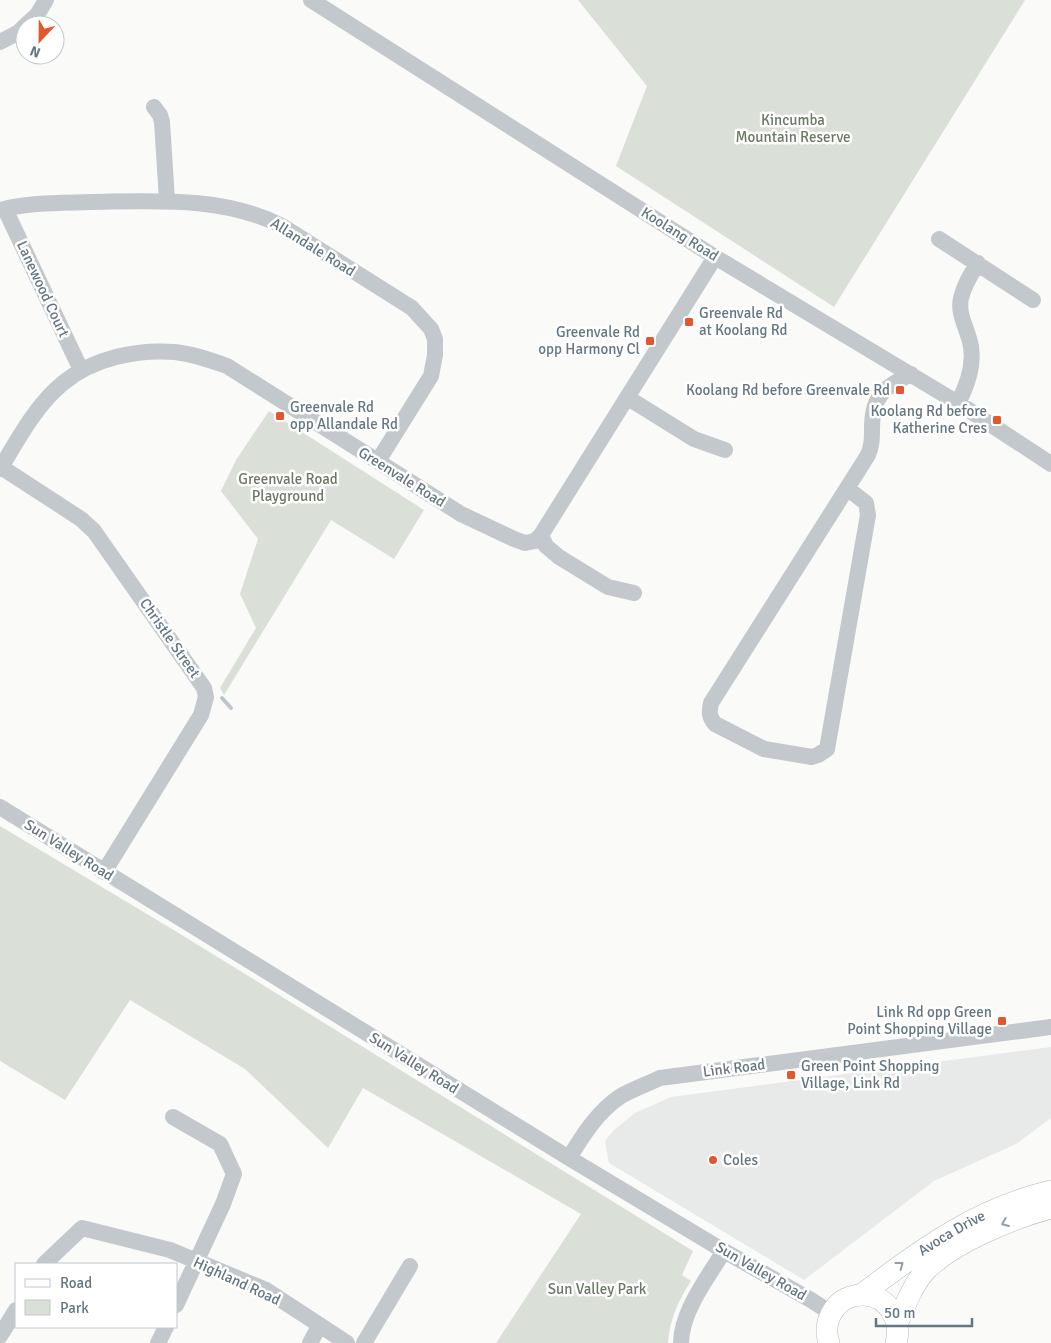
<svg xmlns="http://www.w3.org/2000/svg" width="1051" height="1343" viewBox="0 0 1051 1343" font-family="Signika,sans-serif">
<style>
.built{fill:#e8e9e9}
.green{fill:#dadfd7}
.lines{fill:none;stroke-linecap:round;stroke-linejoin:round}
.stream{stroke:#bbc7cb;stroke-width:4}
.major-casing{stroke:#b5babe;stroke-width:22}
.minor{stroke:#c3c8cc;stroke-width:16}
.major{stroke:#fff;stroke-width:21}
.oneway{stroke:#939fa8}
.poi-dot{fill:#e4572e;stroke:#fff;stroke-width:2}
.labels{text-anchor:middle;stroke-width:5;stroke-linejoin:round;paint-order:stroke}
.park-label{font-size:15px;fill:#687a64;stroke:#fff}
.street-label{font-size:15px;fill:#657683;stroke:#fff}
.poi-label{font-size:15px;fill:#657683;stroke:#fff;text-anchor:start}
</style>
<rect width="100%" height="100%" fill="#fafaf8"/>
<!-- built -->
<path class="built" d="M1051,1047V1118L1016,1144L934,1181L804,1280L609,1163L605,1141L614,1130L635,1113L671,1097Z"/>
<!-- green -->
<path class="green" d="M578,0H1025L834,307L616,166L647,86Z
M269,411L424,510L394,559L331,520L224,695L220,688L256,628L240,594L258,539L221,491L236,460Z
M0,826L177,932L693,1251L682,1275L691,1281C679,1299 669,1321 668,1343H496L581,1214L363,1088L328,1148L245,1069L130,1000L65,1100L0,1061Z"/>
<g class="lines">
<!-- stream -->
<path class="stream" d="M222,698L231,708"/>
<defs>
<g id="major">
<path id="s1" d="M861,1295C922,1249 975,1209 1051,1191"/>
<path d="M898,1322C905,1305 913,1285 925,1271C952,1243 1013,1218 1051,1208"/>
<path d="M829,1343C821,1320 838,1293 864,1295C889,1296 902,1321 896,1343"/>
</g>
</defs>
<!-- major casing -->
<use href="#major" class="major-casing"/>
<!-- minor -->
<path class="minor" d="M311,0L715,257L958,403L1051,464
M26,25L37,15L46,0
M0,42L19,32L25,26
M154,107L160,115L162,122L167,200
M5,209L81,370
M0,210C30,202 60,203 91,202C154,201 224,196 282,226L412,308L431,329L435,339V355L431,376L378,461
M939,239L1033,300
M628,398L694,439L725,450
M958,403C967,386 974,367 971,347C969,331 957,315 961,298C964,285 971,274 978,263
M1,467L81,519L94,531L204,688L206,697L201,715L104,872
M0,469C18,439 36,405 63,383C93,358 137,349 175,352C193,354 210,360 227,366L461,514L514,539L525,543L535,541L541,535L715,257
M848,489L866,503L868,515L827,749L818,755L812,757L764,749L715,724C709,717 709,712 711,703L868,455C872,446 872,438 872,428C872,396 884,387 911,374
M541,535L546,546L559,557L608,587L634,593
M0,807L569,1158L724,1251L811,1300L831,1313
M173,1117L220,1144L234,1174L223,1204L176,1305
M569,1158C583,1135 598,1111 621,1096C633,1089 647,1084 660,1078L1051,1027
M44,1264L82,1228L170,1250L266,1290L347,1343
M0,1336L16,1310
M158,1343L166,1327
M310,1343L320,1325
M364,1343L410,1266
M681,1343C681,1312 708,1277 724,1251"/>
<!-- major -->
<use href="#major" class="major"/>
</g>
<!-- one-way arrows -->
<defs><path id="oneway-chevron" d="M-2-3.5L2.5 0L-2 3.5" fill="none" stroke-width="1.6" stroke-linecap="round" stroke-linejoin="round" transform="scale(1.25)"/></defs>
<g class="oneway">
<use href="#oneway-chevron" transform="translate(1005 1223) rotate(157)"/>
<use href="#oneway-chevron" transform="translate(900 1265) rotate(-37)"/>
</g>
<!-- markers -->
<g class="poi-dot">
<rect x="684" y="317" width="10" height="10" rx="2.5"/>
<rect x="645" y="336" width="10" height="10" rx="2.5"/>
<rect x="895" y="385" width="10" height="10" rx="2.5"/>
<rect x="275" y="411" width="10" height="10" rx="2.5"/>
<rect x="992" y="415" width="10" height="10" rx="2.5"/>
<rect x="997" y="1016" width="10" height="10" rx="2.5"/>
<rect x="786" y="1070" width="10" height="10" rx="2.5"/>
<circle cx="713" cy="1160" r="5"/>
</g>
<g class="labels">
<!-- park labels -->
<g class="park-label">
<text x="793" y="125">Kincumba<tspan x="793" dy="17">Mountain Reserve</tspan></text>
<text x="288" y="484">Greenvale Road<tspan x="288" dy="17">Playground</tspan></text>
<text x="597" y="1294">Sun Valley Park</text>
</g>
<!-- street labels -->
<g class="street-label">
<text transform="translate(680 234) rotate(32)" y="5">Koolang Road</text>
<text transform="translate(313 247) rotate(32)" y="5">Allandale Road</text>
<text transform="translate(43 289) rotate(65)" y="5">Lanewood Court</text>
<text transform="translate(402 477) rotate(32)" y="5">Greenvale Road</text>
<text transform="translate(170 638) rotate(55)" y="5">Christle Street</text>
<text transform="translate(69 850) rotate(32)" y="5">Sun Valley Road</text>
<text transform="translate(414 1063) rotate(32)" y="5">Sun Valley Road</text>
<text transform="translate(734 1068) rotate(-7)" y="5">Link Road</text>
<text dy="5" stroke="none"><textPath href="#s1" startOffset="110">Avoca Drive</textPath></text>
<text transform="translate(761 1271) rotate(30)" y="5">Sun Valley Road</text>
<text transform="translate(237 1281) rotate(25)" y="5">Highland Road</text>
</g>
<!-- poi labels -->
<g class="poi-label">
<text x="699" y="318">Greenvale Rd<tspan x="699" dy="17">at Koolang Rd</tspan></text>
<text x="640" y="337" text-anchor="end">Greenvale Rd<tspan x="640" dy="17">opp Harmony Cl</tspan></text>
<text x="890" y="395" text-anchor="end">Koolang Rd before Greenvale Rd</text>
<text x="290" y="412">Greenvale Rd<tspan x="290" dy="17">opp Allandale Rd</tspan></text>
<text x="987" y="416" text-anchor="end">Koolang Rd before<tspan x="987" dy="17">Katherine Cres</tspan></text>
<text x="992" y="1017" text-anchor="end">Link Rd opp Green<tspan x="992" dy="17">Point Shopping Village</tspan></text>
<text x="801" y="1071">Green Point Shopping<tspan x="801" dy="17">Village, Link Rd</tspan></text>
<text x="723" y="1165">Coles</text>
</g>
</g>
<!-- legend -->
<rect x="15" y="1263" width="162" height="65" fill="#ffffff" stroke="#c1c8cd"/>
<rect x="25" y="1279" width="25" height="8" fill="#ffffff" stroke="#c1c8cd"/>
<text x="60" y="1288" font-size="15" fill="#657683">Road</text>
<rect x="25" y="1300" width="25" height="15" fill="#dadfd7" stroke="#c1c8cd"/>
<text x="60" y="1313" font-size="15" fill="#657683">Park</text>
<!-- north arrow -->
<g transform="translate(40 40) rotate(202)"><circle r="24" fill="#ffffff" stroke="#c1c8cd"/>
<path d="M0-4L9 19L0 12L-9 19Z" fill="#e4572e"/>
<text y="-8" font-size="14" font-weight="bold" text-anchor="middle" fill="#657683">N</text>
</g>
<!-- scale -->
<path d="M876 1318v8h96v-8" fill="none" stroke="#657683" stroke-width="2.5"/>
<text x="884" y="1318" font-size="15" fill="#657683" stroke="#ffffff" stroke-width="4" paint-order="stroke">50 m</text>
</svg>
